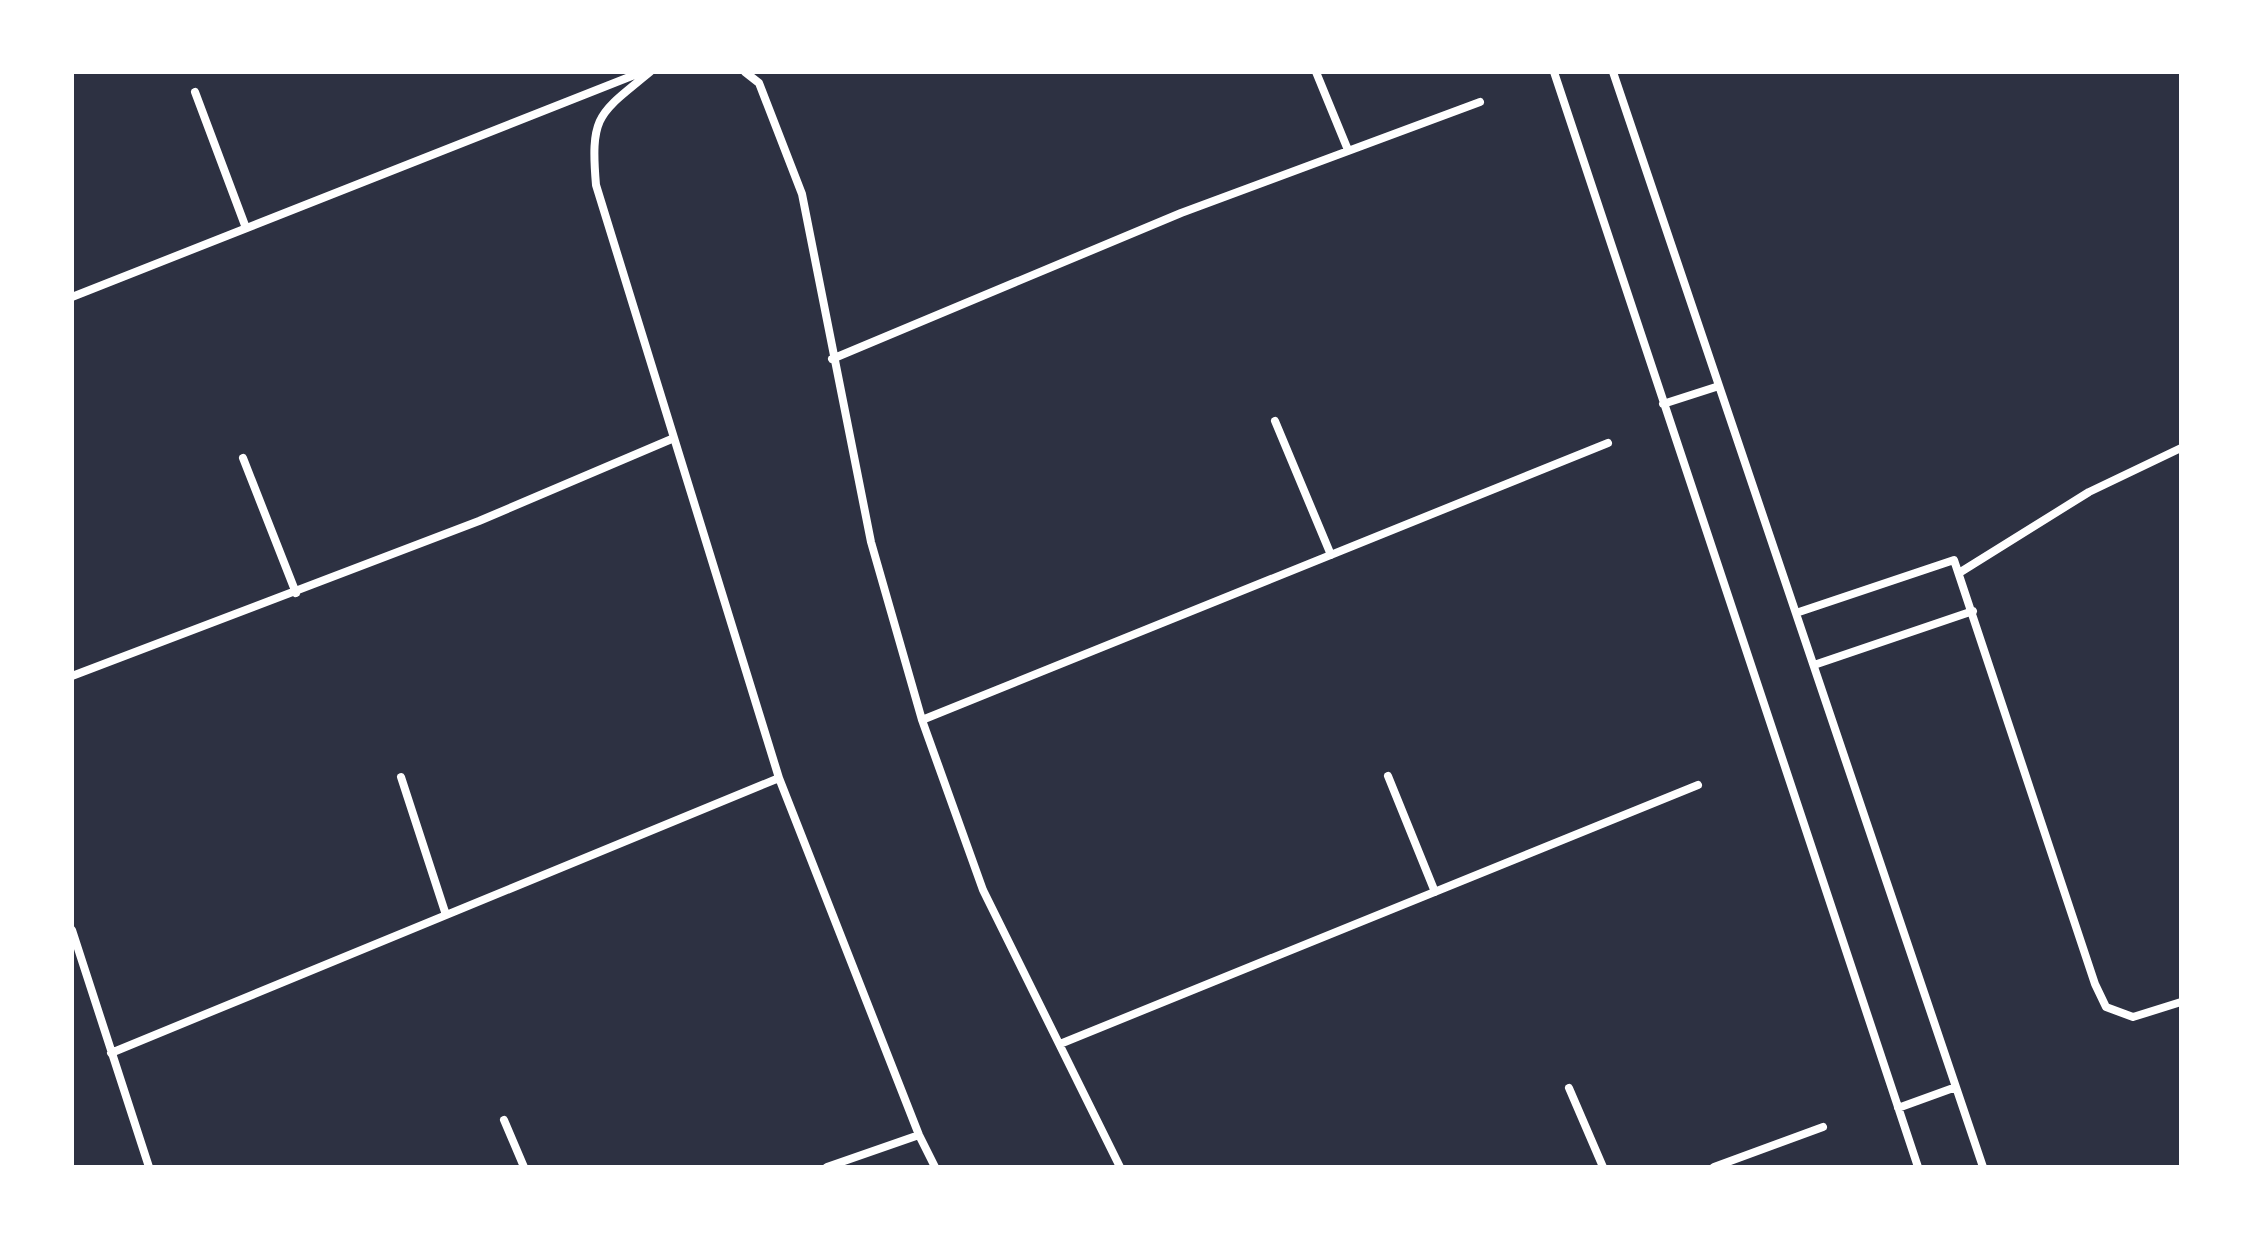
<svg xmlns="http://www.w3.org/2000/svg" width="2253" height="1239" viewBox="0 0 2253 1239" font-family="'Exo 2',sans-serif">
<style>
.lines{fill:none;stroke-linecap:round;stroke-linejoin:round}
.minor{stroke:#fff;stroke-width:8}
</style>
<rect width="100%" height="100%" fill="#2d3142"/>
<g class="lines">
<!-- minor -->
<path class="minor" d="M650,72C599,114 590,114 596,185L779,778L919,1135L935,1167
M745,72L759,83L802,194L871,542L922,720L983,890L1120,1167
M1316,72L1348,150
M1554,72L1918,1167
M1613,72L1983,1167
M195,92L246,228
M72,297L642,72
M832,359L1181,213L1480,102
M1663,404L1719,386
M1275,421L1331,555
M243,458L296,593
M1959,573L2089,492L2181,448
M1796,613L1954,560L2095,984L2106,1007L2133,1017L2181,1002
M1814,665L1973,611
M72,676L479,521L674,438
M922,720L1608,443
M1388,776L1435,892
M401,777L446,915
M72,930L149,1167
M1060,1044L1698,785
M111,1053L779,778
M1569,1088L1603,1167
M1898,1108L1956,1087
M504,1120L524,1167
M827,1167L919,1135
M1714,1167L1823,1127"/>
</g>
<!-- border -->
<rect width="2253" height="1239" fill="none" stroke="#ffffff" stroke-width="148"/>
</svg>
